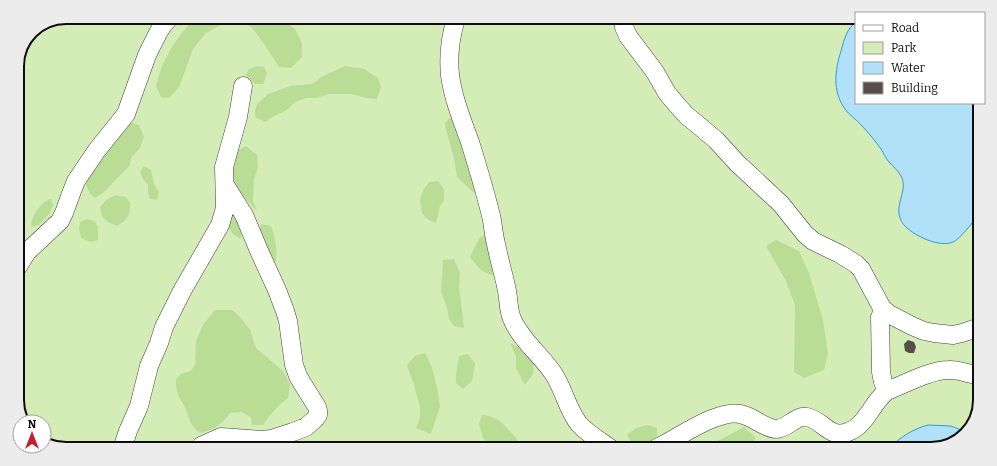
<svg xmlns="http://www.w3.org/2000/svg" width="997" height="466" viewBox="0 0 997 466" font-family="Bitter,serif">
<style>
.green{fill:#d4ecb6}
.forest{fill:#b9dd95}
.water{fill:#b1e1f9;stroke:#349bd4}
.building{fill:#574e4a}
.lines{fill:none;stroke-linecap:round;stroke-linejoin:round}
.minor-casing{stroke:#414141;stroke-width:19}
.minor{stroke:#fff;stroke-width:18}
.rim{fill:none;stroke:#0e0e0e;stroke-width:2}
</style>
<rect width="100%" height="100%" fill="#fffbef"/>
<!-- green -->
<path class="green" d="M66,17L856,20V103H979L976,419L958,441L931,449L47,445L44,443V422H24L17,404V63L31,31Z"/>
<!-- forest -->
<path class="forest" d="M195,18H279L295,29L302,43V57L291,68L279,67L264,44L253,29L242,20L224,23L206,33L193,49L179,87L169,98L161,97L156,86C162,59 176,38 195,18Z
M257,66L264,67L267,73L265,79L263,84H255L246,75L249,69Z
M345,66L364,69L378,78L381,87L377,99L367,98L351,94H329L316,98H306L295,102L287,110L274,116L265,122L255,117V111L257,104L268,94L291,86L311,84L317,81L321,77Z
M450,118L456,121L478,192L477,196L457,177L454,158L446,130L445,123Z
M129,122L139,125L144,137L140,148L131,158L130,165L104,192L95,198L90,194L86,185L88,173Z
M246,146L257,155L258,168L254,179L253,201L257,211C248,201 232,187 232,172C232,167 236,157 237,151Z
M144,166L151,170L154,184L159,192L157,200L150,199L148,192V185L143,179L140,172Z
M438,181L444,189V201L440,206L436,223L427,219L422,213L420,200L424,189L429,182Z
M115,195L125,197L130,202C130,217 129,218 117,226C106,221 102,220 100,207L106,200Z
M51,199L53,205L50,213L39,225L31,227C32,225 31,223 32,221C34,213 43,200 51,199Z
M233,214C239,223 242,228 241,239L233,234L227,226Z
M87,219L95,221L98,227V240L91,242L81,238L79,229L80,222Z
M261,224L271,226C276,240 277,248 276,262L268,257L259,232Z
M488,234L497,276C482,273 479,269 470,257L474,248L480,237Z
M776,240L799,251L809,273L823,320L828,354L824,370L804,378L794,372L795,305L786,281L766,246Z
M454,259L460,273L459,286L464,328L454,326L449,319L447,308L441,291L443,260Z
M215,310H232L241,318L250,330L256,348L283,371L290,384L288,398C278,406 270,414 263,425H252L251,417L241,412L230,413C219,427 217,427 201,433C189,426 190,418 184,406C183,402 179,399 178,395C176,390 176,384 176,379L181,374L191,371L195,364L196,341L203,325Z
M510,343L525,351L534,361L533,374L525,385L516,368V356Z
M425,353L432,368L437,387L440,406L431,434L416,428L420,417V407L414,385L407,365L415,356Z
M468,354L475,364L472,381L463,389L456,383C455,374 458,365 459,356Z
M482,415C499,416 506,427 517,439V447H490L483,438L479,424Z
M648,425L657,428V436C649,444 645,446 633,445L627,435L636,428Z
M744,427L756,438L747,448H705Z"/>
<!-- water -->
<path class="water" d="M856,22V103H979V151C976,157 978,163 979,169C980,183 978,202 978,216C973,222 959,240 953,242C940,248 915,236 906,227C902,224 900,219 899,214C897,201 908,188 901,176C898,170 893,167 889,162C885,158 884,153 881,149C875,141 869,133 862,126C856,119 849,115 845,109C832,91 835,70 841,51C844,40 847,28 856,22Z
M928,425L951,426L966,432L958,441L931,449H887C902,437 910,430 928,425Z"/>
<!-- building -->
<path class="building" d="M908,340L914,342L916,347L914,353H909L905,351L904,344Z"/>
<g class="lines">
<defs>
<path id="minor" d="M456,19C450,38 448,55 450,75C453,98 462,120 470,142C478,168 486,194 492,220C493,228 494,236 496,244C499,260 504,275 507,291C509,301 508,312 513,321C522,341 541,355 553,373C564,389 567,409 579,424C587,433 600,441 610,448
M623,19L624,27L628,36L655,72L667,93L677,105L686,115L716,140L737,163L781,204L805,234L813,241L840,254L856,264L861,269L882,308L889,314L912,326L924,331L934,333L953,335L962,333L977,328
M17,268L27,252L60,221L64,213L72,191L76,181L97,150L126,114L147,55L158,33L163,25L170,17
M885,311L880,317L881,372L883,382L887,391
M123,446L128,431L139,406L149,366L159,343L164,327L182,291L220,225L225,208L224,167L238,117L243,86
M201,446L221,437L262,440L271,439L293,432L306,427L315,419L318,415V411L317,407L302,383L298,376L294,365L288,321L285,311L277,290L260,253L244,215L225,185
M657,448C678,438 718,409 740,414C753,416 763,428 776,429C788,429 795,415 807,417C823,420 829,439 848,432C867,425 872,402 887,391C905,384 930,370 949,370C958,369 968,374 977,375"/>
</defs>
<!-- minor casing -->
<use href="#minor" class="minor-casing"/>
<!-- minor -->
<use href="#minor" class="minor"/>
</g>
<!-- crop -->
<path d="M0 0H997V466H0ZM66 24H931A42 42 0 0 1 973 66V400A42 42 0 0 1 931 442H66A42 42 0 0 1 24 400V66A42 42 0 0 1 66 24Z" fill="#ececec" fill-rule="evenodd"/>
<path class="rim" d="M66 24H931A42 42 0 0 1 973 66V400A42 42 0 0 1 931 442H66A42 42 0 0 1 24 400V66A42 42 0 0 1 66 24Z"/>
<!-- legend -->
<rect x="855" y="12" width="130" height="92" fill="#ffffff" stroke="#9f9f9f"/>
<rect x="863" y="25" width="20" height="6" fill="#ffffff" stroke="#9f9f9f"/>
<text x="891" y="32" font-size="12" fill="#0e0e0e">Road</text>
<rect x="863" y="42" width="20" height="12" fill="#d4ecb6" stroke="#9f9f9f"/>
<text x="891" y="52" font-size="12" fill="#0e0e0e">Park</text>
<rect x="863" y="62" width="20" height="12" fill="#b1e1f9" stroke="#9f9f9f"/>
<text x="891" y="72" font-size="12" fill="#0e0e0e">Water</text>
<rect x="863" y="82" width="20" height="12" fill="#574e4a" stroke="#9f9f9f"/>
<text x="891" y="92" font-size="12" fill="#0e0e0e">Building</text>
<!-- north arrow -->
<g transform="translate(32 434)"><circle r="19" fill="#ffffff" stroke="#9f9f9f"/>
<path d="M0-3L7 15L0 10L-7 15Z" fill="#c51f2e"/>
<text y="-6" font-size="11" font-weight="bold" text-anchor="middle" fill="#0e0e0e">N</text>
</g>
</svg>
